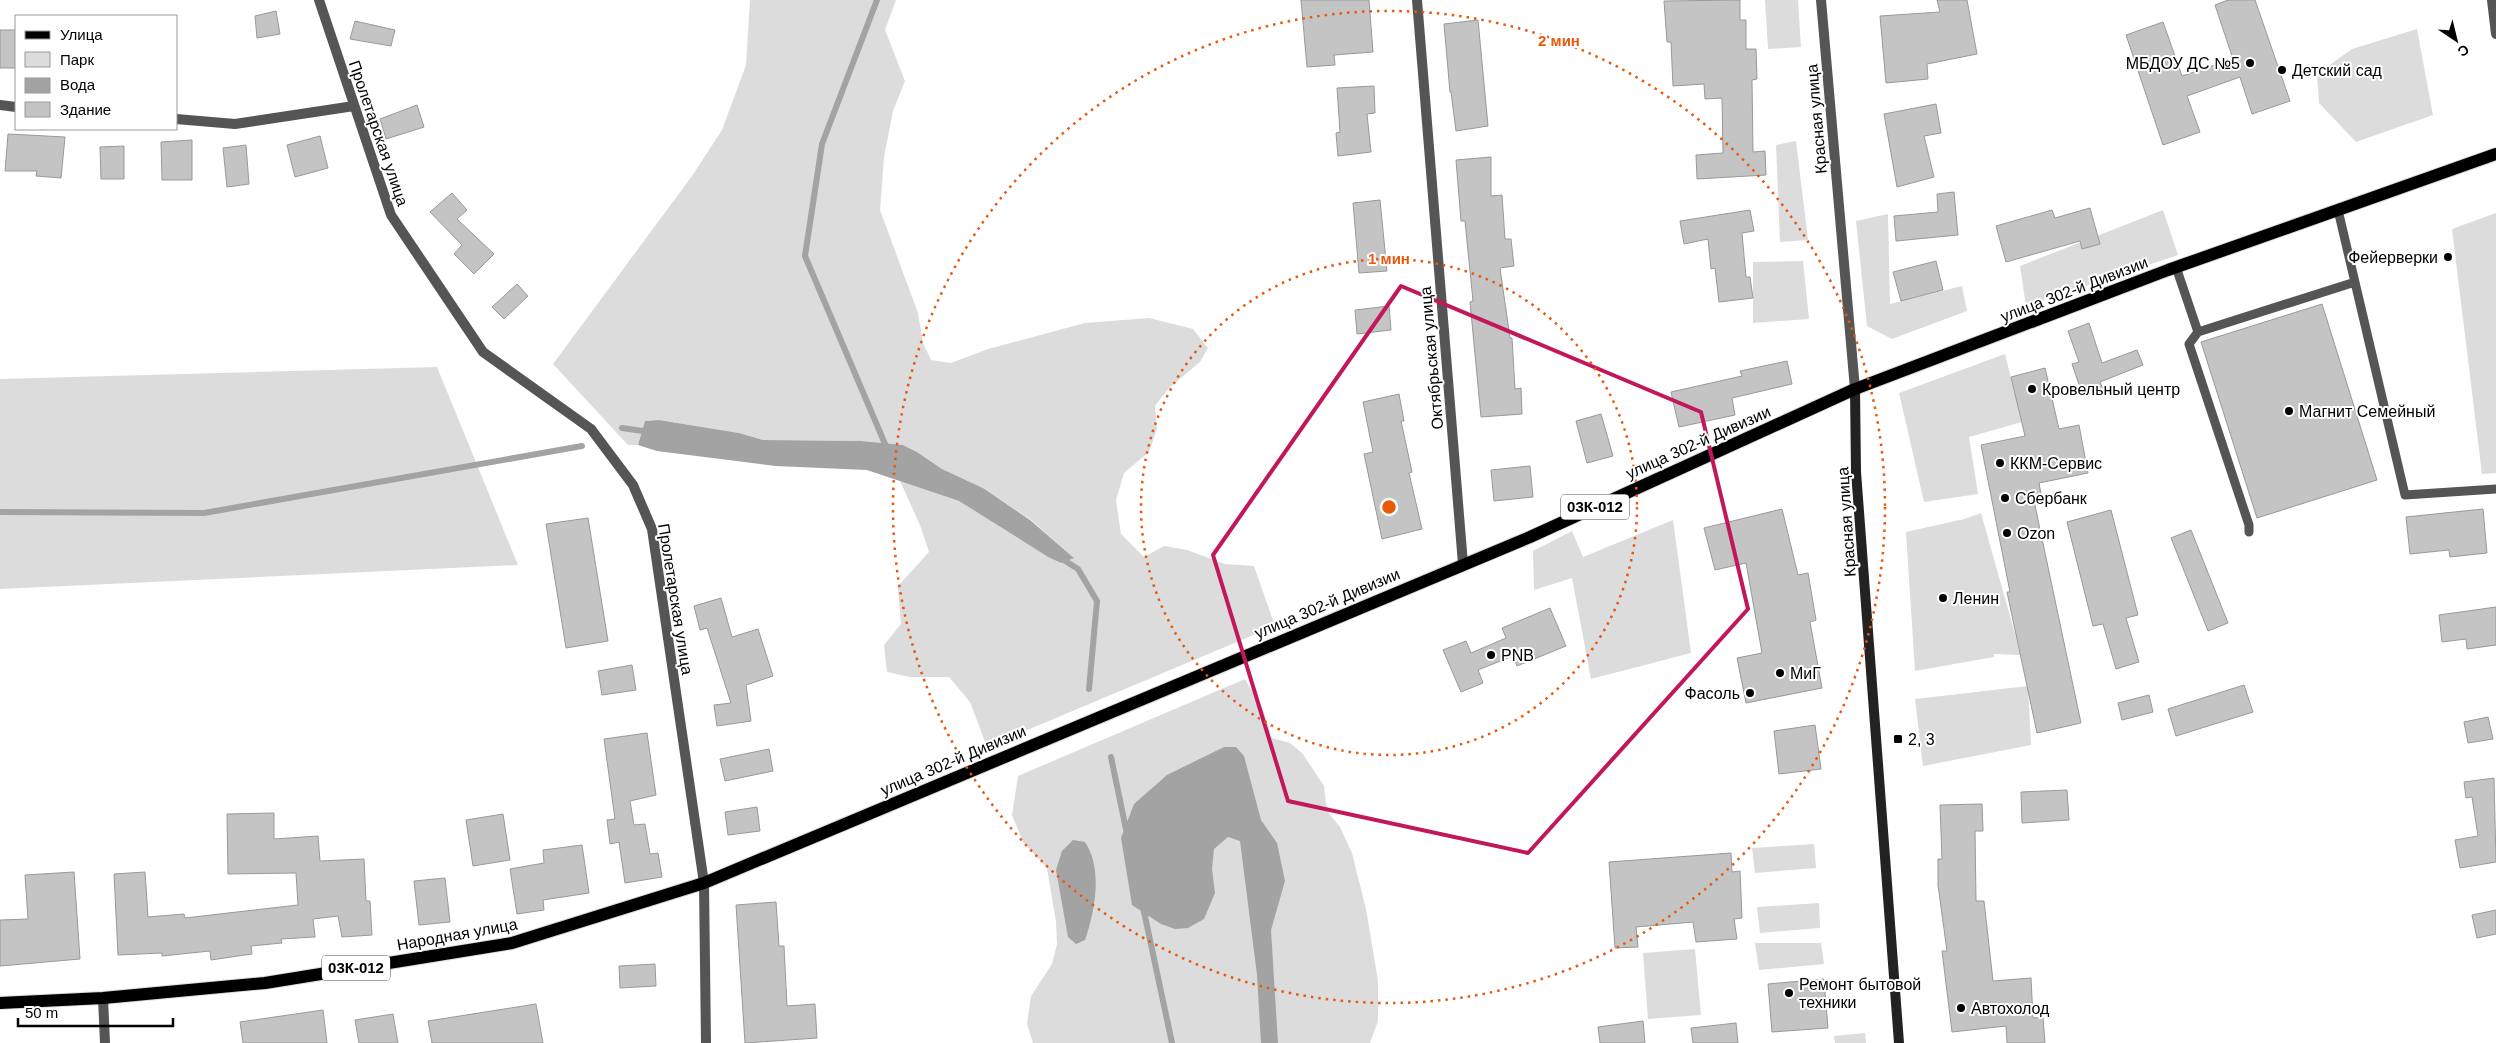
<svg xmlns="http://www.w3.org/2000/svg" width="2496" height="1043" viewBox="0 0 2496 1043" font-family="Arial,sans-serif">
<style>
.green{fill:#dcdcdc}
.water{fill:#a3a3a3}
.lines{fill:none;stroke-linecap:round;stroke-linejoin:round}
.stream{stroke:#a3a3a3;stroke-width:6}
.building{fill:#c4c4c4;stroke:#999}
.primary-casing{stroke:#dbdbdb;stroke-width:14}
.lane{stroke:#555;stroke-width:9}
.street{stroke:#555;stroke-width:10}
.secondary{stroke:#222;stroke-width:10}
.primary{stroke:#000;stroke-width:12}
.marked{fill:none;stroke:#c2185b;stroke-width:4;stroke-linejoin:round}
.ring{fill:none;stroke:#e8590c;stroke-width:2.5;stroke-dasharray:2.5 5}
.poi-dot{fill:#000;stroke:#fff;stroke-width:2}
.labels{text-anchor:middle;stroke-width:4;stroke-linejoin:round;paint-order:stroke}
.shield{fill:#fff;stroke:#4c4c4c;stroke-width:1}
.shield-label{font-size:15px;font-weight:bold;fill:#000}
.poi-label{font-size:16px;fill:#000;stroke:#fff;text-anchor:start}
.street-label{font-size:16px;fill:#000;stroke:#fff}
.centre{fill:#e8590c;stroke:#fff;stroke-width:2.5}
.ring-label{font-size:15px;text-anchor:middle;font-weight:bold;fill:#e8590c;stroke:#fff;stroke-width:4;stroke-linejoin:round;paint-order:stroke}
</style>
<rect width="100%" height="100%" fill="#fff"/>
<!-- green -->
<path class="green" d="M750,0H896L885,30L905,81L893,111L884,157L880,210L918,313L923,343L931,360L951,363L988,349L1085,323L1149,318L1193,329L1208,348L1200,362L1168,389L1155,406L1157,429L1149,452L1124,473L1116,500L1121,534L1144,557L1164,546L1187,550L1225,564L1254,566L1275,626L987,747L970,702L949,677H910L887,672L884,645L901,624L898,586L929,552L920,525L900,481L959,501L1048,557L1061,563L1073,557L1031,520L983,488L942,469L917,452L903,445L861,441L763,440L739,433L659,420L645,421L638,445H628L553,364L692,176L722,130L746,65Z
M1765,0H1798L1801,47L1768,49Z
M2417,29L2433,115L2356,142L2319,103L2317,74L2352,49Z
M1796,141L1808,240L1780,242L1776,145Z
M2163,210L2178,255L2026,306L2020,266Z
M2496,213V473L2482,474L2452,229Z
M1888,214L1890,304L1962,286L1967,311L1892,339L1867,326L1856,221Z
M1803,261L1809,319L1753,323V262Z
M2005,354L2022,422L1969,437L1978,494L1924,502L1899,393Z
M437,367L518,565L0,589V379Z
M1981,513L2021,655L1994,654V657L1915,671L1906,532L1964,519Z
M1673,520L1691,653L1591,679L1572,578L1534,590L1533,551L1572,531L1583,557Z
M1245,679L1263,710L1272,738L1290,743L1303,754L1324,786L1327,811L1340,827L1352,853L1366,909L1378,981V1021L1370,1043H1033L1027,1024L1031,996L1052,964L1057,944L1056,922L1047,868L1023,842L1012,815L1018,776Z
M2028,686L2031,745L1923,766L1915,699Z
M1814,844L1816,868L1755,873L1752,848Z
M1819,903L1820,928L1760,933L1757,907Z
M1755,943H1821L1824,964L1759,970Z
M1695,949L1701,1015L1648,1019L1643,953Z
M1865,1033L1866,1043H1835L1834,1036Z"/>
<!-- water -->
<path class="water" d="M659,420L739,433L763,440L861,441L903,445L917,452L942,469L983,488L1030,520L1074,558L1061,563L1048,557L959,501L867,470L775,466L657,451L638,445L645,421Z
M1224,747H1236L1244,756L1261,820L1277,843L1285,881L1271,930L1278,1043H1261L1257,975L1240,841L1228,837L1214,849L1212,869L1215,893L1204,919L1188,928L1175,929L1161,924L1132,905L1121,838L1134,804L1167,775Z
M1073,840L1085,842C1103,869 1095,911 1085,940L1076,944L1068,937L1056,870L1062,851Z"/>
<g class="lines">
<!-- stream -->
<path class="stream" d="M877,0L822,144L805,256L888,451
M622,428L650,432
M0,512L204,513L582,446
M1059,557L1078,569L1097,601L1089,689
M1111,757L1127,834
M1143,907L1172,1043"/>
</g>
<!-- building -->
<path class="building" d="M1301,0H1369L1373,52L1334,55L1335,65L1307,67Z
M1740,0V20H1746V49H1756L1757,79L1752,80L1753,152L1765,151L1766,175L1697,179L1696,155L1723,153L1722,98L1705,99L1704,84L1673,86L1671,42H1667L1664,1Z
M1937,0H1967L1977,54L1927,64L1928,79L1886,83L1880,16L1940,12Z
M2228,0H2255L2290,101L2252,114L2240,77L2187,96L2200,132L2163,145L2126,35L2163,22L2182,76L2233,59L2215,5Z
M276,11L280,34L257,38L255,16Z
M1478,20L1488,126L1456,131L1451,92H1450L1444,24Z
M355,21L395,30L391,46L350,39Z
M0,30H16V68H0Z
M1374,86L1375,113L1367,114L1371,152L1338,156L1336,133L1340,132L1337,88Z
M1936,104L1941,133L1924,136L1934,177L1897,187L1884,114Z
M417,105L424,127L386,139L380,119Z
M8,134L65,137L61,178L36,176L37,171H5Z
M320,136L328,168L295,177L287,145Z
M192,140V180H162L161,142Z
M246,145L249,184L227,187L223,148Z
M124,146V179H101L100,147Z
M1491,157V196L1502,195L1505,239H1511L1514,266L1500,268L1510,338H1512L1515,389L1521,388L1522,414L1481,417L1470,302L1473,301L1465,221H1461L1456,160Z
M1954,192L1958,235L1896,241L1894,216L1938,212L1937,194Z
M452,193L467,210L457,219L494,254L474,274L454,254L462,245L430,212Z
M1380,200L1387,271L1359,273L1353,203Z
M2090,208L2100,244L2082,249L2080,241L2006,262L1996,226L2052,210L2055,218Z
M1750,210L1754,231L1742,233L1746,277H1750L1753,298L1719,302L1715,268L1711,269L1708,239L1684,244L1680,221Z
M1936,261L1943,290L1901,301L1893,272Z
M517,284L528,296L504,319L492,307Z
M2322,304L2377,480L2257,518L2201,342Z
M1389,306L1391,330L1357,334L1355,310Z
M2089,323L2102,363L2137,350L2143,365L2100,382L2103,389L2083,396L2072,364L2079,362L2068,331Z
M1787,361L1792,384L1732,398L1735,415L1679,427L1671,392L1742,376L1740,371Z
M2045,368L2059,429L2079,425L2088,473L2039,483L2041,494L2033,496L2081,723L2037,733L2007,592H2010L1981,445L2025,436L2011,377Z
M1399,394L1404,421H1401L1412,472L1409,473L1422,529L1382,539L1364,454L1373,452L1363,402Z
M1601,414L1613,456L1587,463L1576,421Z
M1530,466L1533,497L1494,501L1491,470Z
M1782,509L1798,575L1808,573L1816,620L1810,622L1822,688L1746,703L1737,658L1762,653L1746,563L1715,570L1704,528Z
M2483,509L2487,553L2450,557L2449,550L2410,554L2406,517Z
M2111,510L2138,615L2126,618L2139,662L2116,669L2103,624L2093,626L2067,522Z
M588,518L608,641L566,648L546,524Z
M2191,530L2228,623L2208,631L2171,538Z
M721,598L732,637L758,629L773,676L746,685L751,721L717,726L714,705L731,703L707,628L700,630L694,606Z
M2496,607V645L2467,649L2466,639L2442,642L2439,615Z
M1550,608L1566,646L1517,666L1513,656L1478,670L1483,683L1461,692L1443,650L1466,641L1471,653L1506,638L1502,628Z
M632,665L636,690L602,695L598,671Z
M2244,685L2253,712L2176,736L2168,709Z
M2149,695L2153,712L2122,720L2118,703Z
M2488,717L2493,739L2468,743L2464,722Z
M1815,725L1821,769L1779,774L1774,731Z
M647,733L656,795L630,801L634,825L645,824L650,854L658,853L662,877L625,883L619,842L610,844L607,820L615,819L604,739Z
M769,749L773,771L725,781L720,759Z
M2494,778L2496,862L2460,868L2455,840L2478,836L2472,797L2466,798L2464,782Z
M2067,790L2069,820L2022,823L2021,792Z
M1982,804L1983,831H1975L1976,901H1984L1993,981L2031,978L2033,1018L2043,1017L2045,1043H2007L2006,1026L1952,1032L1942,951H1947L1938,885V859H1942L1940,805Z
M757,807L760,831L728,835L725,812Z
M274,813V839L318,836L320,861L364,859L366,901H370L372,935L342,937L338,916L313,919L315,937L281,939L282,943L251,946L252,954L211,960L210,951L162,956V953L118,955L114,874L145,872L148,917L184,914L185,918L298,905L296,873L228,874L227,814Z
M503,814L510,860L473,866L466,820Z
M582,845L589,893L543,900L544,910L517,914L510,869L544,863L543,850Z
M1731,853L1732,872L1740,871L1742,918L1734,919L1737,939L1696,942L1693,922L1636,927L1638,947L1615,948L1609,862Z
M74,872L80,959L0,966V920L28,919L25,875Z
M445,878L450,922L419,925L414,881Z
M776,902L779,946H784L787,1006L815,1004L817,1038L745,1043L736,905Z
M2496,910V934L2477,938L2472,915Z
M655,964L656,986L620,988L619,966Z
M1824,979L1828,1028L1772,1032L1768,984Z
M536,1004L543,1043H432L428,1021Z
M323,1010L327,1043H243L240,1022Z
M393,1014L398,1043H359L355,1020Z
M1643,1021L1645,1043H1600L1598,1027Z
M1736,1023L1738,1043H1693L1691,1028Z"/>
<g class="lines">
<defs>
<path id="primary" d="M0,1003L103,998L265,983L512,943L704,883L1530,537L1855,389L2168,270L2496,154"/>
</defs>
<!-- primary casing -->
<use href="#primary" class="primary-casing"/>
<!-- lane -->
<path class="lane" d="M2338,210L2405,495L2496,489
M2176,267L2198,332L2355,282
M2198,332L2189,344L2249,525V532"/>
<!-- street -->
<path class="street" d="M319,0L391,215L483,352L591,429L633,485L652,529L704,883L706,1043
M1417,0L1463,564
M1821,0L1855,389
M2492,0L2496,34
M0,105L16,107
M176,119L235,124L354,106
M103,998L105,1043"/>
<!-- secondary -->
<path class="secondary" d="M1855,389L1856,472L1899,1043"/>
<!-- primary -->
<use href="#primary" class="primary"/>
</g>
<!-- marked area -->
<path class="marked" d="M1401,286L1701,412L1748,609L1528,853L1288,801L1213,555Z"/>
<!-- distance rings -->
<g class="ring">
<circle cx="1389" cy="507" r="248"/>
<circle cx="1389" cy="507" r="496"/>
</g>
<!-- markers -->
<g class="poi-dot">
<circle cx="2250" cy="63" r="5"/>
<circle cx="2282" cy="70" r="5"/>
<circle cx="2448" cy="257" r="5"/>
<circle cx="2032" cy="389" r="5"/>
<circle cx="2289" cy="411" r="5"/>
<circle cx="2000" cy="463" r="5"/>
<circle cx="2005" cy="498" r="5"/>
<circle cx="2007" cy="533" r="5"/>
<circle cx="1943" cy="598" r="5"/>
<circle cx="1491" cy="655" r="5"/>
<circle cx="1780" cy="673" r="5"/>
<circle cx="1750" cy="693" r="5"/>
<rect x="1893" y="734" width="10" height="10" rx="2.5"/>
<circle cx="1789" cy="993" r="5"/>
<circle cx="1961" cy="1008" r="5"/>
</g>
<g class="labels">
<!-- shield labels -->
<g class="shield">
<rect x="1561" y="494.5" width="68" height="25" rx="4"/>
<rect x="322" y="955.5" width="68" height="25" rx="4"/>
</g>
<g class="shield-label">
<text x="1595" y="512">03К-012</text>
<text x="356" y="973">03К-012</text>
</g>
<!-- poi labels -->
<g class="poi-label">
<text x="2240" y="69" text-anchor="end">МБДОУ ДС №5</text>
<text x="2292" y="76">Детский сад</text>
<text x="2438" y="263" text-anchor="end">Фейерверки</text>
<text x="2042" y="395">Кровельный центр</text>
<text x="2299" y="417">Магнит Семейный</text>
<text x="2010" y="469">ККМ-Сервис</text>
<text x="2015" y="504">Сбербанк</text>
<text x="2017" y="539">Ozon</text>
<text x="1953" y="604">Ленин</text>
<text x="1501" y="661">PNB</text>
<text x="1790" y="679">МиГ</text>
<text x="1740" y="699" text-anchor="end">Фасоль</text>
<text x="1908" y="745">2, 3</text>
<text x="1799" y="990">Ремонт бытовой<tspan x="1799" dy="18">техники</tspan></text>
<text x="1971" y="1014">Автохолод</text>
</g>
<!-- street labels -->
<g class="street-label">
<text transform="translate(1816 119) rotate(-95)" y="6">Красная улица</text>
<text transform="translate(379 133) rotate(71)" y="6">Пролетарская улица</text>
<text transform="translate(2074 289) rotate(-21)" y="6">улица 302-й Дивизии</text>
<text transform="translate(1431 358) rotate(-95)" y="6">Октябрьская улица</text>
<text transform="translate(1698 442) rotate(-24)" y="6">улица 302-й Дивизии</text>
<text transform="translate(1846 522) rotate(-94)" y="6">Красная улица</text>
<text transform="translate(676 599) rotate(81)" y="6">Пролетарская улица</text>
<text transform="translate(1327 603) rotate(-23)" y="6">улица 302-й Дивизии</text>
<text transform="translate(953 760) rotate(-23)" y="6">улица 302-й Дивизии</text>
<text transform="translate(457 934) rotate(-10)" y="6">Народная улица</text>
</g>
</g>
<circle cx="1389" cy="507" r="8" class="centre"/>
<g class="ring-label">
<text x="1559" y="46">2 мин</text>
<text x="1389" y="264">1 мин</text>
</g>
<!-- legend -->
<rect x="15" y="15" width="162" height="115" fill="#ffffff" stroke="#999999"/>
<rect x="25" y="31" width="25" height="8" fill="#000000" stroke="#999999"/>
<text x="60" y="40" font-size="15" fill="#000000">Улица</text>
<rect x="25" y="52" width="25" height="15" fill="#dcdcdc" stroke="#999999"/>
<text x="60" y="65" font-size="15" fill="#000000">Парк</text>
<rect x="25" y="78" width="25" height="15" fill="#a3a3a3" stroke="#999999"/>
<text x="60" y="90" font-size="15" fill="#000000">Вода</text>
<rect x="25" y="102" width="25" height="15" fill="#c4c4c4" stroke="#999999"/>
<text x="60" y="115" font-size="15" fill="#000000">Здание</text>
<!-- north arrow -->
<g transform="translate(2456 40) rotate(145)" stroke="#ffffff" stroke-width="4" paint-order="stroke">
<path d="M0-4L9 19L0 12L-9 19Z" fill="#000000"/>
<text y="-8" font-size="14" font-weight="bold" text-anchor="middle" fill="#000000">С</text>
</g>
<!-- scale -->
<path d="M18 1018v8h155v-8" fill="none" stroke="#000000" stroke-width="2.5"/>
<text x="25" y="1018" font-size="15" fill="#000000" stroke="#ffffff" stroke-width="4" paint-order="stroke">50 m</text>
</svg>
